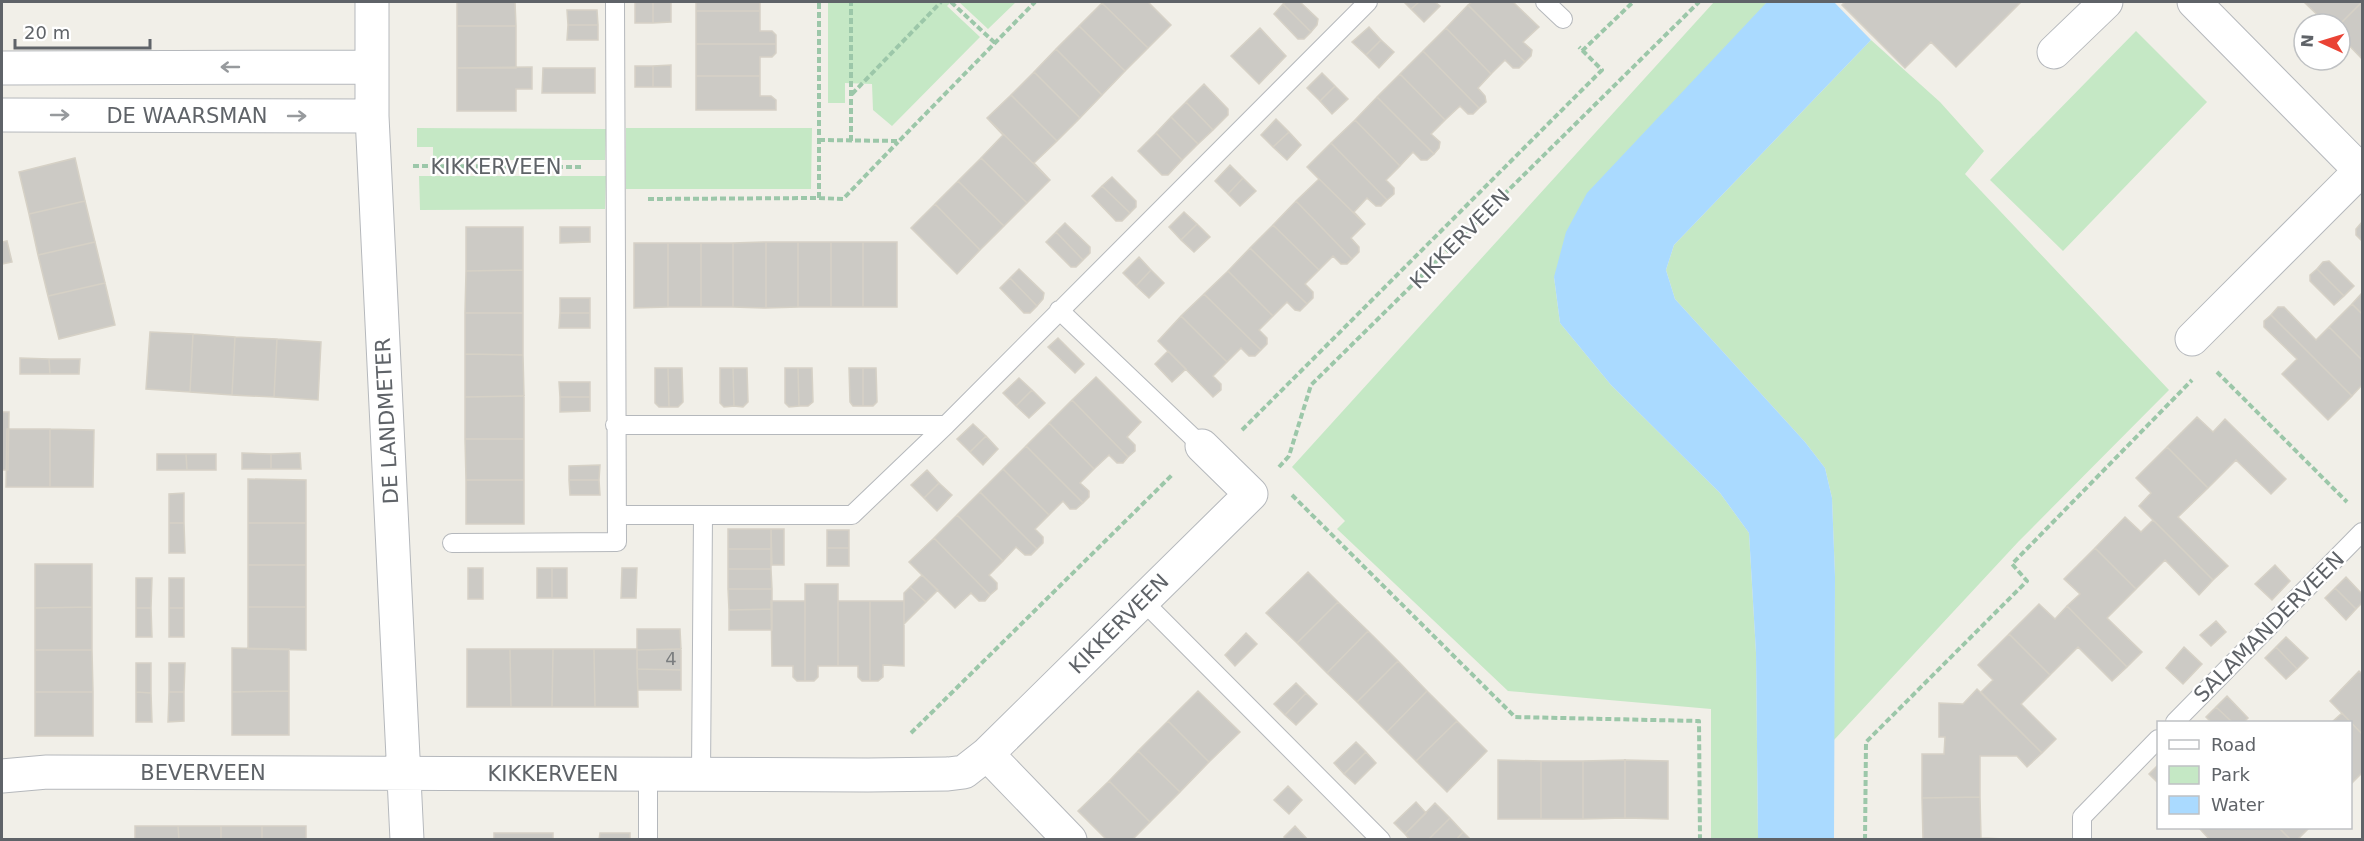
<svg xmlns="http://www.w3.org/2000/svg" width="2364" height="841" viewBox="0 0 2364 841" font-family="'DejaVu Sans',sans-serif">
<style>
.green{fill:#c5e8c5}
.water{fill:#aadaff}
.building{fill:#cccac5;stroke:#d6d1c6;stroke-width:1.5}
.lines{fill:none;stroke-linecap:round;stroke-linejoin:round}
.lane-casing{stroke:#b5b8bc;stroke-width:20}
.street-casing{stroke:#b5b8bc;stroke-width:35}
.path{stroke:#9cc7a9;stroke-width:4;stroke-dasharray:6 3;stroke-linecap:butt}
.lane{stroke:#fff;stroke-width:18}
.street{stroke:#fff;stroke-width:33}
.oneway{stroke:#979a9d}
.labels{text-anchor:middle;stroke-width:4.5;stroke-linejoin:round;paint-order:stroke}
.number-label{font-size:18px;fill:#7a7d7f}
.street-label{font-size:21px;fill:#5f6368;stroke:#fff}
</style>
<rect width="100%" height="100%" fill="#f1efe8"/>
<!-- green -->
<path class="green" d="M828,2H951L947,6L980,37L892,126L873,110L872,84L845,83V103H828Z
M959,2H1016L988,29Z
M1714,2H1767L1554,277L1560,323L1611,385L1720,493L1749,533L1756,653L1758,839H1711V709L1508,691L1337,529L1345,521L1292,467Z
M2136,31L2207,102L2063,251L1990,180Z
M1871,40L1940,102L1984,151L1965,174L2169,390L2019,541L1834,740L1835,576L1832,498L1825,468L1805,442L1675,299L1666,270L1674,245Z
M417,128L606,129L605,160H433V147H417Z
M626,128H812L811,189H626Z
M419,176H606L605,209L420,210Z"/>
<!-- water -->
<path class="water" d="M1767,2H1834L1871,40L1674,245L1666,270L1675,299L1805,442L1825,468L1832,498L1835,576L1834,839H1758L1756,653L1749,533L1720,493L1611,385L1560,323L1554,277L1566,232L1587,193Z"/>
<!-- building -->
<path class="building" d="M457,2H515L516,26H457Z
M635,2H653V23H635Z
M653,2H671V22L653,23Z
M696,2H760V11H696Z
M1103,2H1148L1171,25L1148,48L1102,3Z
M1286,2H1300L1318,19L1317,25L1311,32L1283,4Z
M1404,2H1419L1411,9Z
M1419,2H1435L1440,6L1424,22L1411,9Z
M1472,2H1513L1539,27L1523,42L1532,50L1531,56L1525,62L1468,5Z
M1845,2H2021L1956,67L1931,42L1905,68L1842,5Z
M2304,2H2362L2340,24H2327Z
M2362,2V59L2340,36V24Z
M1102,3L1148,48L1125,71L1079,26Z
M1283,4L1311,32L1304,39H1298L1274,14Z
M1468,5L1525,62L1519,68H1513L1505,60L1491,74L1446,28Z
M567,10H597L598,25H568Z
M696,11H760V31H772L776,35V44H696Z
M568,25H598V40H567Z
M457,26H516V68H457Z
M1079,26L1125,71L1102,95L1056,49Z
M1369,27L1381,40L1366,55L1352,42Z
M1260,28L1286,56L1259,84L1231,56Z
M1446,28L1491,74L1478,88L1485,96L1486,102L1479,108L1423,51Z
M1381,40L1394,52L1379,68L1366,55Z
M696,44H776V53L772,57H760V76H696Z
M1056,49L1102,95L1080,118L1034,72Z
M1423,51L1479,108L1473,114H1468L1460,106L1445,120L1400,74Z
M671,65V87H653V66Z
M635,66H653V87H635Z
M532,67V89H516V111H457V68Z
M543,68H595V93H542Z
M1034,72L1080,118L1057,141L1011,95Z
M1322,73L1335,86L1320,101L1307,88Z
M1400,74L1445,120L1431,134L1440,142L1439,148L1434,154L1377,97Z
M696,76H760V96H771L776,100V110H696Z
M1204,84L1228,109V115L1213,130L1186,102Z
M1335,86L1348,99L1332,114L1320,101Z
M1011,95L1057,141L1034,163L1050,180L987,118Z
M1377,97L1434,154L1427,160H1421L1413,152L1400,166L1355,120Z
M1186,102L1213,130L1198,144L1171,117Z
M1171,117L1198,144L1182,160L1156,133Z
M987,118L1050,180L1027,203L981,158L1003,135Z
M1276,119L1289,132L1273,147L1261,135Z
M1355,120L1400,166L1386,180L1394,188V194L1387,200L1331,143Z
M1289,132L1301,145L1287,160L1273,147Z
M1156,133L1182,160L1168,175H1162L1138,151Z
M1331,143L1387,200L1381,206H1376L1367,198L1354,212L1365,224L1307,167Z
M75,158L85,201L29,214L19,172Z
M981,158L1027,203L1004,226L958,181Z
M1230,165L1243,178L1228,194L1215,181Z
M1307,167L1365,224L1351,238L1359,247V252L1352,259L1296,201L1319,179Z
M1112,177L1136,201V207L1130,213L1102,186Z
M1243,178L1256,191L1240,206L1228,194Z
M958,181L1004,226L980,250L935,204Z
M1102,186L1130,213L1122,221H1116L1092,196Z
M85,201L95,242L38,255L29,214Z
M1296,201L1352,259L1347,264H1341L1333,256L1319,270L1273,225Z
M935,204L980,250L957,274L911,228Z
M1184,212L1197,224L1181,240L1169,227Z
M2362,222V241L2356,235V229Z
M1065,223L1090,247V253L1083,260L1056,232Z
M1197,224L1210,237L1194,252L1181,240Z
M1273,225L1319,270L1305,284L1313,292V298L1307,304L1250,248Z
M466,227H523V270L466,271Z
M560,227H590V242L560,243Z
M1056,232L1083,260L1076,267H1071L1046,242Z
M7,241L12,262L2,264V242Z
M95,242L105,283L48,296L38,255Z
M766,242V308L733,307V243Z
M766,242H798V307L766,308Z
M798,242H831V307H798Z
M831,242H863V307H831Z
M863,242H897V307H863Z
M634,243H668V307L634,308Z
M668,243H701V307H668Z
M701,243H733V307H701Z
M1250,248L1307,304L1300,311L1295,310L1287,302L1273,316L1228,271Z
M1139,257L1151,270L1136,286L1123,273Z
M2329,261L2354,286L2344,296L2317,269L2323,262Z
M1019,269L1044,293L1043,299L1037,306L1010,278Z
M2317,269L2344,296L2334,305L2310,281V275Z
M523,270V313H465L466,271Z
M1151,270L1164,283L1149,298L1136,286Z
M1228,271L1273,316L1259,330L1267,338V344L1261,350L1204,294Z
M1010,278L1037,306L1030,313H1024L1000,288Z
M105,283L115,325L59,339L48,296Z
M2362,293V314L2352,304Z
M1204,294L1261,350L1255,356H1249L1241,348L1227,362L1181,316Z
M560,298H590V313H560Z
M2352,304L2362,314V360L2329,327Z
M2278,307H2284L2316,340L2329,327L2362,360V385L2352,396L2271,315Z
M465,313H523V355L465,354Z
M560,313H590V328H559Z
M2271,315L2352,396L2328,420L2282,374L2297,359L2264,327V321Z
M1181,316L1227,362L1213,376L1221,384V390L1213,397L1158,341Z
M150,332L193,334L190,392L146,389Z
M193,334L235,337L232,395L190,392Z
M235,337L277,339L274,397L232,395Z
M1058,338L1084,364L1075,373L1048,347Z
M277,339L321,342L318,400L274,397Z
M1168,351L1186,369L1172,382L1155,364Z
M465,354L523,355L524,396L465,397Z
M20,358L49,359L50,374H20Z
M49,359H80L79,374H50Z
M655,368H668L669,407H659L655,403Z
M668,368H682L683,402L678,407H669Z
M720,368H733L734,406L724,407L720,403Z
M733,368H747L748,402L743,407L734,406Z
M785,368H798L799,406L789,407L785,403Z
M798,368H812L813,402L808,406H799Z
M849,368H863V406H853L850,402Z
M863,368H876L877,402L873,406H863Z
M1096,377L1141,422L1127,437L1135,445V451L1128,457L1072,400Z
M1019,378L1032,390L1016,406L1003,393Z
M559,382H590V397H560Z
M1032,390L1045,403L1029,418L1016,406Z
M524,396V439H465V397Z
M560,397H590V411L560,412Z
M1072,400L1128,457L1123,463H1117L1109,455L1094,469L1049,423Z
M2,412H9L8,470H2Z
M2197,417L2213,432L2225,419L2286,479L2271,494L2236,460L2208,488L2167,447Z
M1049,423L1094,469L1080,483L1089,491V497L1083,503L1026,446Z
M973,424L986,436L970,452L957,439Z
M7,429H50V487H6Z
M50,429L94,430L93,487H50Z
M986,436L998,449L983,465L970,452Z
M465,439H524V480H466Z
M1026,446L1083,503L1076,509H1070L1063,501L1049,515L1003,469Z
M2167,447L2208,488L2178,517L2228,566L2213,580L2139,506L2151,493L2136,478Z
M242,453L271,454V469H242Z
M300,453L301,469H271V454Z
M157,454H186L187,470H157Z
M186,454H216V470H187Z
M600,465L599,480H569V466Z
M1003,469L1049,515L1035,529L1043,537V543L1037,549L980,492Z
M927,470L939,483L924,498L911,485Z
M248,479L306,480V523H248Z
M466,480H524V524H466Z
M569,480H599L600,495H570Z
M939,483L952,495L937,511L924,498Z
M980,492L1037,549L1031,555H1025L1016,547L1003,561L957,515Z
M184,493V523H169V494Z
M957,515L1003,561L989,575L997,583V589L990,595L934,538Z
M2125,517L2141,532L2153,520L2213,580L2199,595L2165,560L2136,589L2095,548Z
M169,523H184L185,553H169Z
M248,523H306V565H248Z
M728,529H771V549H728Z
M771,529H784V565H772Z
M827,530H849V548H827Z
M934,538L990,595L985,601H979L971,593L955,608L909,562Z
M827,548H849V566H827Z
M2095,548L2136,589L2107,618L2142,652L2127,667L2067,606L2080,594L2064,579Z
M728,549H771V569H728Z
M35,564H92V607L35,608Z
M248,565H306V607H248Z
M2275,565L2290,581L2272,600L2255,584Z
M468,568H483V599H468Z
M537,568H552V598H537Z
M552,568H567V598H552Z
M622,568H637L636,598H621Z
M728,569H771L772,589H728Z
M1308,572L1338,602L1297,643L1266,613Z
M922,575L938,590L926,602L910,587Z
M2346,577L2362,594V603L2356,609L2335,588Z
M136,578H152L151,608H136Z
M169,578H184V608H169Z
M805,584H838V666H818V677L814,681H805Z
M910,587L926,602L904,624V593Z
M2335,588L2356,609L2346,620L2325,598Z
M728,589H772V609L729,610Z
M771,601H805V681H797L793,677V666H772Z
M838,601H870V681H862L858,677V666H838Z
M870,601H904V666L883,665V677L878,681H870Z
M1338,602L1368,631L1327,673L1297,643Z
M2039,604L2055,619L2067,606L2127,667L2112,681L2078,647L2050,675L2009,634Z
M92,607V650H35V608Z
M248,607H306V650L248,649Z
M136,608H151L152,637H136Z
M169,608H184V637H169Z
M772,609V630H729V610Z
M2216,621L2226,632L2211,646L2200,635Z
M637,629H680L681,649L637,650Z
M1368,631L1398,661L1357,702L1327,673Z
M1246,633L1257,644L1235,666L1225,655Z
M2009,634L2050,675L2021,704L2056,739L2042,753L1981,692L1993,680L1978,665Z
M2286,637L2308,658L2297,669L2276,647Z
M2184,647L2202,664L2183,684L2166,668Z
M2276,647L2297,669L2286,679L2265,658Z
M232,648L289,649V691L232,692Z
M467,649H510L511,707H467Z
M510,649H553L552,707H511Z
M553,649H594L595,707H552Z
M594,649H637L638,707H595Z
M681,649V670L637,669V650Z
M35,650H92L93,692H35Z
M1398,661L1427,691L1387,732L1357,702Z
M136,663H151V693L136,692Z
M169,663H185L184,692H169Z
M637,669L681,670V690H638Z
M2359,671L2362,674V734L2330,701Z
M1296,683L1306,693L1285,715L1274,704Z
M1977,689L2042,753L2027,767L2017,756H1980V797L1922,798V754H1944L1945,737H1939V703L1963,704Z
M289,691V735H232V692Z
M1198,691L1240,732L1209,762L1168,721Z
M1427,691L1457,721L1416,761L1387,732Z
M35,692H93V736H35Z
M136,692L151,693L152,722H136Z
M169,692H184V721L168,722Z
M1306,693L1317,704L1296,725L1285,715Z
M2227,696L2248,718L2244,722H2232L2216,707Z
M2216,707L2232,722H2211L2206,717Z
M2342,713L2362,734V773L2352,783L2350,781V722H2332Z
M1168,721L1209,762L1180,792L1138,751Z
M1457,721L1487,751L1447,792L1416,761Z
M1356,742L1366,752L1344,774L1334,763Z
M1138,751L1180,792L1150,822L1109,781Z
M1366,752L1376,763L1355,784L1344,774Z
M1498,760L1541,761V819H1498Z
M1625,760V818L1583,819V761Z
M1625,760L1668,761V819L1625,818Z
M1541,761H1583V819H1541Z
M2158,765V783L2149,774Z
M1109,781L1150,822L1132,840H1107L1078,811Z
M1288,786L1302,800L1289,814L1274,800Z
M1980,797L1981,838L2030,840H1923L1922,798Z
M1416,802L1426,813L1405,834L1394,823Z
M1435,803L1450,818L1428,840H1410L1405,834Z
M1450,818L1463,832L1456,840H1428Z
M135,826H178L179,840H135Z
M178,826H221V840H179Z
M221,826H262V840H221Z
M262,826H306V840H262Z
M1295,826L1308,840H1287L1284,837Z
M2201,828H2279L2291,840H2210L2200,829Z
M2279,828H2309L2297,840H2291Z
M1463,832L1471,840H1456Z
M494,833H553V840H494Z
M600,833H630V840H599Z"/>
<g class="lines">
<defs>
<path id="lane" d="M1545,2L1563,19
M1059,310L1202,446
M615,425H946
M617,515H852L946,425L1368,2
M452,543L617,542L615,2
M1143,601L1381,840
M2175,722L2362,532
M648,774V840
M701,774L703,515
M2082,840V817L2158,739"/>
<path id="street" d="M372,2V116L407,840
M2194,2L2361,171
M2054,52L2106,2
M2,68L372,67
M2,115L372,116
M2192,339L2362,169
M987,754L1070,840
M2,776L47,772L868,775L948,774L964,772L987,754L1251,494L1202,446"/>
</defs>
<!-- lane casing -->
<use href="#lane" class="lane-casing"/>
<!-- street casing -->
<use href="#street" class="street-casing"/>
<!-- path -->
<path class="path" d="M951,2L995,43
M1582,51L1633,2
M852,94L941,2
M819,140L899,141L1035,2
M851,141V2
M413,166L583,167
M819,198L843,199L898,142
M648,199L819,198V2
M2217,372L2347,502
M1242,430L1602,70L1579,47
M1279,467L1289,456L1311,385L1699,2
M1292,495L1515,717L1699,721L1700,840
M911,733L1173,474
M1865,840L1866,742L2027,581L2012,564L2192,380"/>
<!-- lane -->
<use href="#lane" class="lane"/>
<!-- street -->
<use href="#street" class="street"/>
</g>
<!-- one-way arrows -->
<defs><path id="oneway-shaft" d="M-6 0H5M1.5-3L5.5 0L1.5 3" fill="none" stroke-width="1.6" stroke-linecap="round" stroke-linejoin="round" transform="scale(1.5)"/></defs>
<g class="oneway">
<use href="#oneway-shaft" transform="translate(230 67) rotate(180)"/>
<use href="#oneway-shaft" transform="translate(60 115)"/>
<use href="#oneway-shaft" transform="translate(297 116)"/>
</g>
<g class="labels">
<!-- number labels -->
<g class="number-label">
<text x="671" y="665">4</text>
</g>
<!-- street labels -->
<g class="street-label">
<text x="187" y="123">DE WAARSMAN</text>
<text x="496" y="174">KIKKERVEEN</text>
<text transform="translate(1460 239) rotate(-45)" y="7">KIKKERVEEN</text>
<text transform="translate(387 421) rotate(-93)" y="7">DE LANDMETER</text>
<text transform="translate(1119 624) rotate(-45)" y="7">KIKKERVEEN</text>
<text transform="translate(2269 627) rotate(-45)" y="7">SALAMANDERVEEN</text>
<text x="203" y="780">BEVERVEEN</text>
<text x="553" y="781">KIKKERVEEN</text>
</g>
</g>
<!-- border -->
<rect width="2364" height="841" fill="none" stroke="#5f6368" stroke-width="6"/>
<!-- legend -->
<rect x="2157" y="721" width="195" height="108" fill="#ffffff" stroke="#bfc1c3" stroke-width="1.5"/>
<rect x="2169" y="740" width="30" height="9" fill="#ffffff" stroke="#bfc1c3" stroke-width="1.5"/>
<text x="2211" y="751" font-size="18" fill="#5f6368">Road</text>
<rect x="2169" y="766" width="30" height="18" fill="#c5e8c5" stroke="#bfc1c3" stroke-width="1.5"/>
<text x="2211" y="781" font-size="18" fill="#5f6368">Park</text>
<rect x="2169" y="796" width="30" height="18" fill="#aadaff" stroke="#bfc1c3" stroke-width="1.5"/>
<text x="2211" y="811" font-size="18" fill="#5f6368">Water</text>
<!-- north arrow -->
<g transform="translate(2322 42) rotate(274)"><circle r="28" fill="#ffffff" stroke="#bfc1c3" stroke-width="1.5"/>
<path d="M0-4.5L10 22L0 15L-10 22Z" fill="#ea4335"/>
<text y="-9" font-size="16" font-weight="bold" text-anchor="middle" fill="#5f6368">N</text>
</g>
<!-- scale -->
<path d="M15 39v9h135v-9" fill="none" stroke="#5f6368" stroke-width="3"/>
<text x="24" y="39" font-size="18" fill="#5f6368" stroke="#ffffff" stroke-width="4.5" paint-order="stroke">20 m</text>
</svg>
